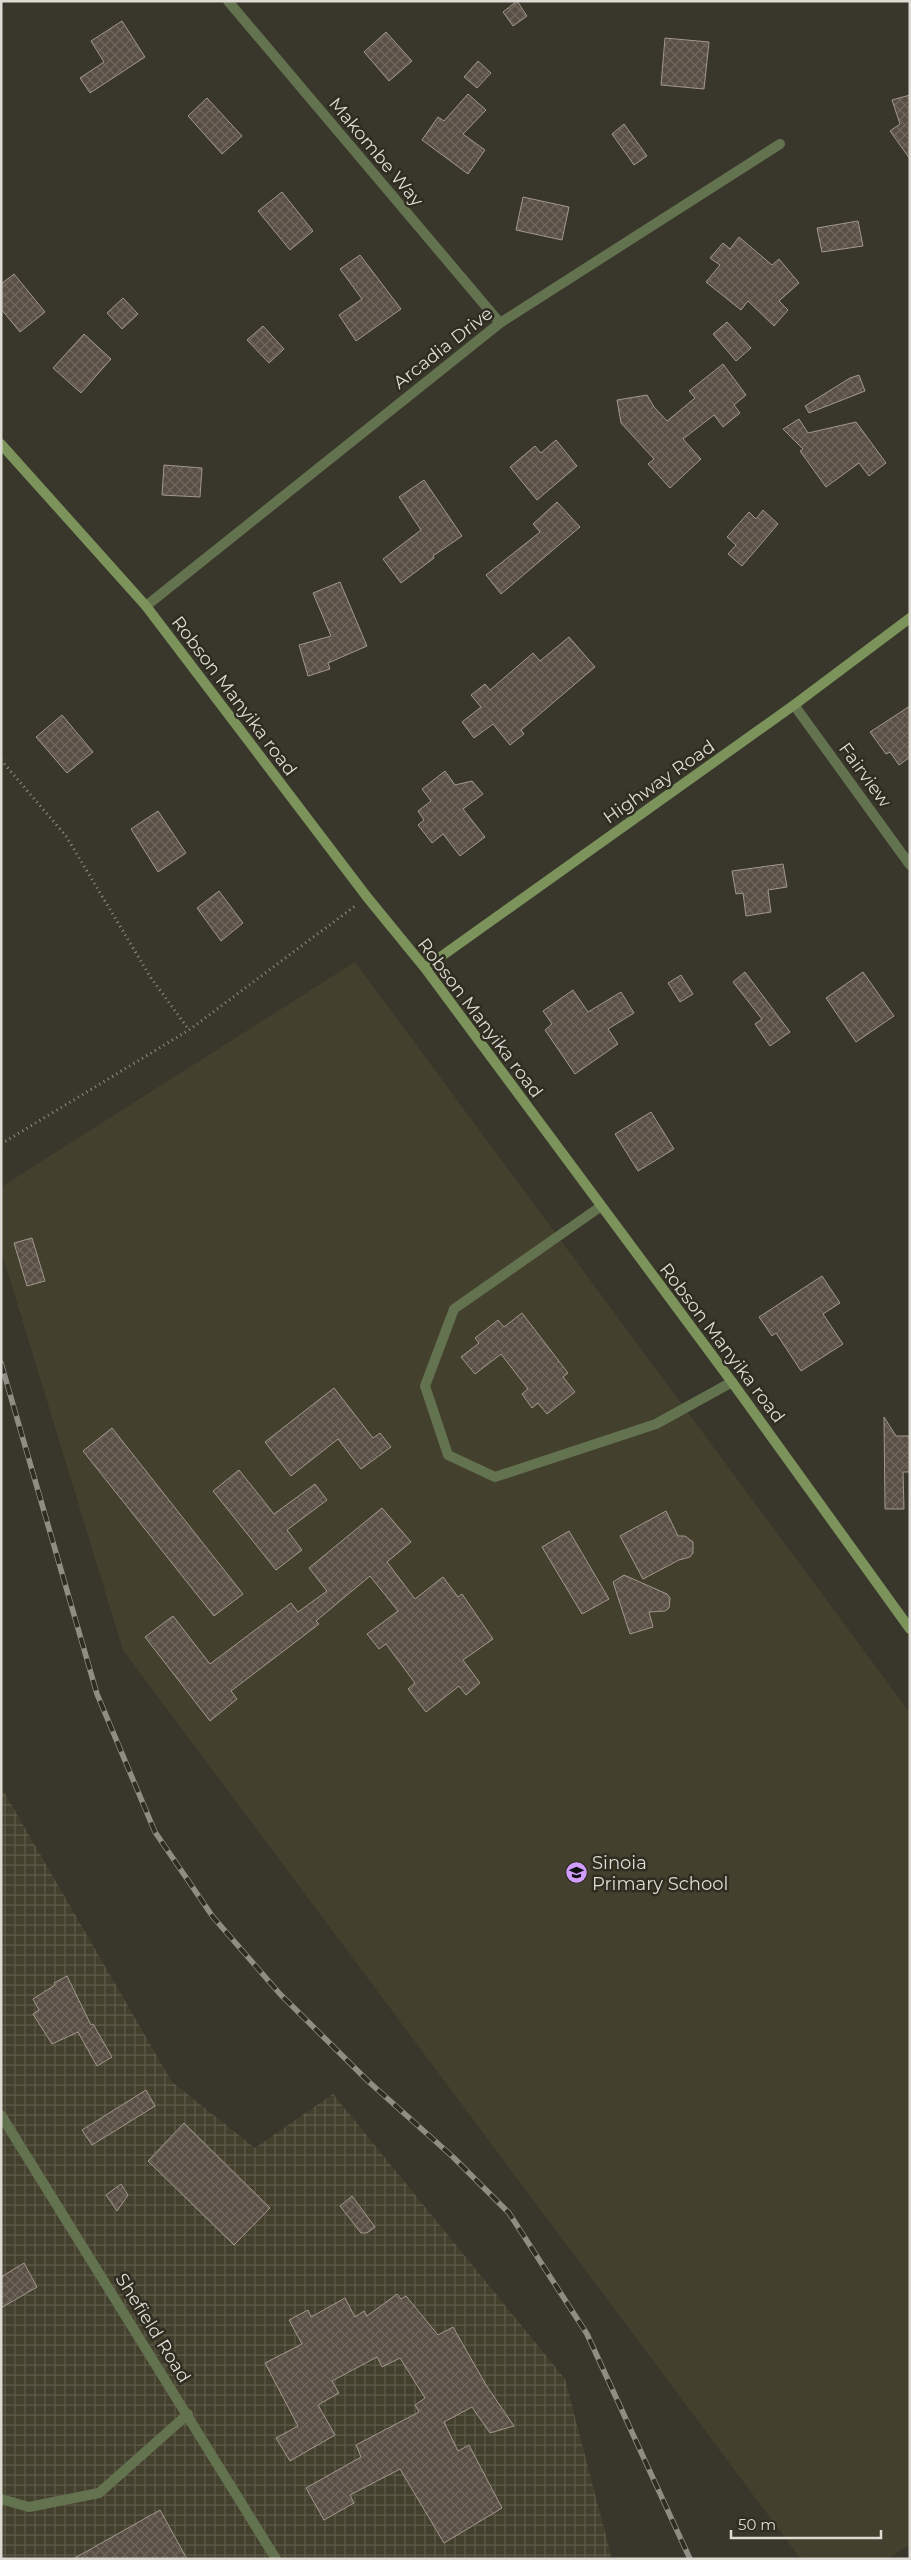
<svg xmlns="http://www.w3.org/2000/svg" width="911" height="2560" viewBox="0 0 911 2560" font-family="Montserrat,sans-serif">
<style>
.built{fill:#44402e}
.industrial{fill:url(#industrial-grid)}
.building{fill:url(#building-cross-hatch);stroke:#a2978c}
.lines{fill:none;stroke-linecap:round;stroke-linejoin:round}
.path{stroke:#929087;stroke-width:3;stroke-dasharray:1 4;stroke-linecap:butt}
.lane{stroke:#64734f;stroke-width:10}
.street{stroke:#64734f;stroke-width:10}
.secondary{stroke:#7c945b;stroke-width:10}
.rail-casing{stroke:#8f8d84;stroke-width:5.5}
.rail{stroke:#2f2d21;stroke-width:4;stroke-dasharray:11;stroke-linecap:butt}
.labels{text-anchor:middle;stroke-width:5;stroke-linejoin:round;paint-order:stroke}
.street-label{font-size:18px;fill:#dddbd4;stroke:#2f2d21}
.poi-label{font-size:18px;fill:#dddbd4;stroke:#2f2d21;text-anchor:start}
</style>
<defs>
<pattern id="industrial-grid" width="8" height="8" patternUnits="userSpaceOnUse" patternTransform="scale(1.25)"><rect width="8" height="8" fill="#44402e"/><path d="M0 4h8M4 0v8" fill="none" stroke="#5f5b4b"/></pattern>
<pattern id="building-cross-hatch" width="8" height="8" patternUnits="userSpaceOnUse" patternTransform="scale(1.25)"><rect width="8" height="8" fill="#594f45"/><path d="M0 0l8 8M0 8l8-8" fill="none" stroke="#70685f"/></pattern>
</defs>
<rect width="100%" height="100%" fill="#39372b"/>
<!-- built -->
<path class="built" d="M355,962L910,1713V2544L888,2559H801L123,1650L1,1250V1187Z"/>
<!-- industrial -->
<path class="industrial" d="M1,1787L172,2082L255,2148L333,2094L565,2379L612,2559H1Z"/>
<!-- building -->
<path class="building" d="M517,1L527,16L513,26L503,12Z
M122,21L145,57L90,93L80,78L104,62L91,41Z
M386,32L412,61L389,81L364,52Z
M665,38L709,42L704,89L661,85Z
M478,61L491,73L477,88L464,77Z
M468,94L486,110L463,134L485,150L468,174L422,140L438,117L444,121Z
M910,95V159L890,131L900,124L892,100Z
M207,98L242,136L222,154L188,116Z
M624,124L647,156L634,165L612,134Z
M282,192L313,231L290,250L258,211Z
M523,197L569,207L562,240L516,230Z
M858,221L863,246L822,252L817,228Z
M739,237L772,265L779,259L799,283L779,301L788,310L774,326L748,301L741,310L706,282L720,265L710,258L723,243L730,249Z
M360,255L401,309L356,341L339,315L362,299L340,269Z
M14,274L45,312L20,332L1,309V284Z
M123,298L138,314L122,329L107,313Z
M727,322L751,348L736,361L713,334Z
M263,326L284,349L269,363L247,340Z
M84,334L111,359L81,393L53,368Z
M723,364L746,395L734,405L740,413L723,427L714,415L683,439L701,459L670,488L648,464L654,459L621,423L617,400L647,395L654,407L667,421L695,398L689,391Z
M859,375L865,391L809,413L805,406L850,378Z
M799,419L808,433L856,422L886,463L869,476L859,463L826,487L800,451L803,449L783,429Z
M556,440L577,466L537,500L510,467L535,446L541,453Z
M164,465L202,468L200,497L162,495Z
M424,480L462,536L433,556L434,558L401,583L383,559L421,530L399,497Z
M557,502L580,527L501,594L486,575L540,532L533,524Z
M763,510L778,524L742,566L728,554L736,545L727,537L749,512L756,519Z
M340,582L367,646L328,663L330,669L308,676L299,645L331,636L313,593Z
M569,637L595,667L521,730L524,734L510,745L493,724L474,738L462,722L481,707L471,695L485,684L490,690L533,653L540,661Z
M910,706V757L899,765L890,752L886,754L870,732Z
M62,715L93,752L67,773L36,737Z
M445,771L455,785L472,781L483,794L463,809L485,837L460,856L443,834L432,843L418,825L424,820L418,811L431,801L422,789Z
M158,811L186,853L158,872L131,829Z
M783,864L787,887L768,890L771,912L746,916L743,893L736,894L732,871Z
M219,891L243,923L221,941L197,908Z
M745,972L790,1032L770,1046L755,1024L762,1019L733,982Z
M863,972L894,1016L856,1042L826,998Z
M681,975L693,994L680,1002L668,983Z
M573,990L588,1012L621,992L634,1013L608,1029L618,1044L575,1074L545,1030L552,1024L543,1011Z
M651,1112L674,1149L638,1171L615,1134Z
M32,1238L45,1281L27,1286L14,1243Z
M822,1276L840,1303L823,1314L843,1344L801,1371L776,1333L772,1336L759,1317Z
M522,1313L568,1373L563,1377L575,1392L547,1414L538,1403L532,1408L522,1394L528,1389L501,1354L475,1374L461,1357L479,1343L475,1338L498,1320L504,1327Z
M334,1388L373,1438L380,1433L391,1447L361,1469L338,1439L291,1476L265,1442Z
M884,1417L896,1436H910V1472H903L904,1509H885Z
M112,1428L243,1594L214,1616L83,1451Z
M239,1470L274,1514L315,1484L327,1500L287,1530L302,1550L276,1570L213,1491Z
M382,1508L411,1542L387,1562L415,1599L443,1577L458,1597L462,1594L493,1639L463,1660L480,1683L466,1695L459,1686L426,1712L408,1689L415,1683L386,1644L379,1649L367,1634L398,1611L370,1576L316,1621L319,1624L231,1691L237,1699L210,1721L145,1637L173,1616L210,1664L291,1603L298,1612L327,1591L309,1568Z
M666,1511L678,1536H685L693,1542V1553L690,1557L679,1560L643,1579L620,1536Z
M569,1531L609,1599L582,1614L542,1547Z
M624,1575L667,1594L670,1598L669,1608L665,1611L649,1612L653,1627L630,1634L613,1582Z
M67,1976L91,2025L93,2024L112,2057L97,2066L78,2032L52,2044L33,2014L39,2010L33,1999L55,1985L54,1983Z
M146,2090L155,2106L92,2145L82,2130Z
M184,2123L270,2208L234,2245L148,2161Z
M121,2184L128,2195L117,2211L106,2195Z
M352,2196L375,2227L367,2233H361L340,2206Z
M24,2263L37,2287L1,2308V2277Z
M397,2294L401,2299L406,2296L438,2335L453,2327L486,2385L514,2426L490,2433L472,2407L444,2422L458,2451L469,2445L502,2508L444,2543L400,2469L350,2495L354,2503L324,2520L306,2488L361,2457L356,2445L419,2412L415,2405L425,2398L400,2358L382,2367L377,2357L332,2381L339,2393L318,2405L335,2435L290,2461L276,2438L298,2426L265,2363L302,2344L289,2320L308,2310L311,2317L345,2298L355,2317L364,2311L367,2316Z
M160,2510L187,2559H73Z"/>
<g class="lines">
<!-- path -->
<path class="path" d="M1,760L66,836L151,978L189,1030
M1,1144L189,1030L355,906"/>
<!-- lane -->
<path class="lane" d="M600,1207L454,1309L425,1386L448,1455L495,1477L656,1424L732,1382"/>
<!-- street -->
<path class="street" d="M228,1L500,323
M146,606L500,323L780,144
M794,705L910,865
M1,2115L276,2559
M1,2499L29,2507L99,2493L188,2414"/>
<!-- secondary -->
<path class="secondary" d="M1,444L146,606L367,897L425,968L732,1382L910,1629
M425,968L794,705L910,618"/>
<defs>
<path id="rail" d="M1,1363L97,1694L155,1832L213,1917L280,1994L369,2082L453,2157L509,2213L587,2334L690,2559"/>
</defs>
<!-- rail casing -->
<use href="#rail" class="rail-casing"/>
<!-- rail -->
<use href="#rail" class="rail"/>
</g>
<!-- icons -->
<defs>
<symbol id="school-disc" viewBox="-11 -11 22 22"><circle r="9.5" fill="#d19dfe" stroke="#2f2d21"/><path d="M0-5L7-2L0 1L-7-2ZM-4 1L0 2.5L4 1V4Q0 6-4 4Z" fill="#111"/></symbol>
</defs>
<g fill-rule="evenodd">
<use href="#school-disc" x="564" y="1860" width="25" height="25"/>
</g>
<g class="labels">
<!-- street labels -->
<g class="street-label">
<text transform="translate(376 152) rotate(50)" y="6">Makombe Way</text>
<text transform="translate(443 348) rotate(-38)" y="6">Arcadia Drive</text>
<text transform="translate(234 696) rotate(53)" y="6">Robson Manyika road</text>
<text transform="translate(865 775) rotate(54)" y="6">Fairview</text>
<text transform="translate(659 782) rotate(-35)" y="6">Highway Road</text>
<text transform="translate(480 1018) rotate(53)" y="6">Robson Manyika road</text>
<text transform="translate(722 1343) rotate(53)" y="6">Robson Manyika road</text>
<text transform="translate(153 2328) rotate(58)" y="6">Shefield Road</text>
</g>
<!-- poi labels -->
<g class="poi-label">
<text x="592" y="1869">Sinoia<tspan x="592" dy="21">Primary School</tspan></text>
</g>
</g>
<!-- border -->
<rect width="911" height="2560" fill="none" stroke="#dddbd4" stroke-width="5"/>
<!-- scale -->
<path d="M731 2530v8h150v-8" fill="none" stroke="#dddbd4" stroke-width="2.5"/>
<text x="738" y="2530" font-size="15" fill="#dddbd4" stroke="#2f2d21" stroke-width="4" paint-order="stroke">50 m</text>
</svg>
